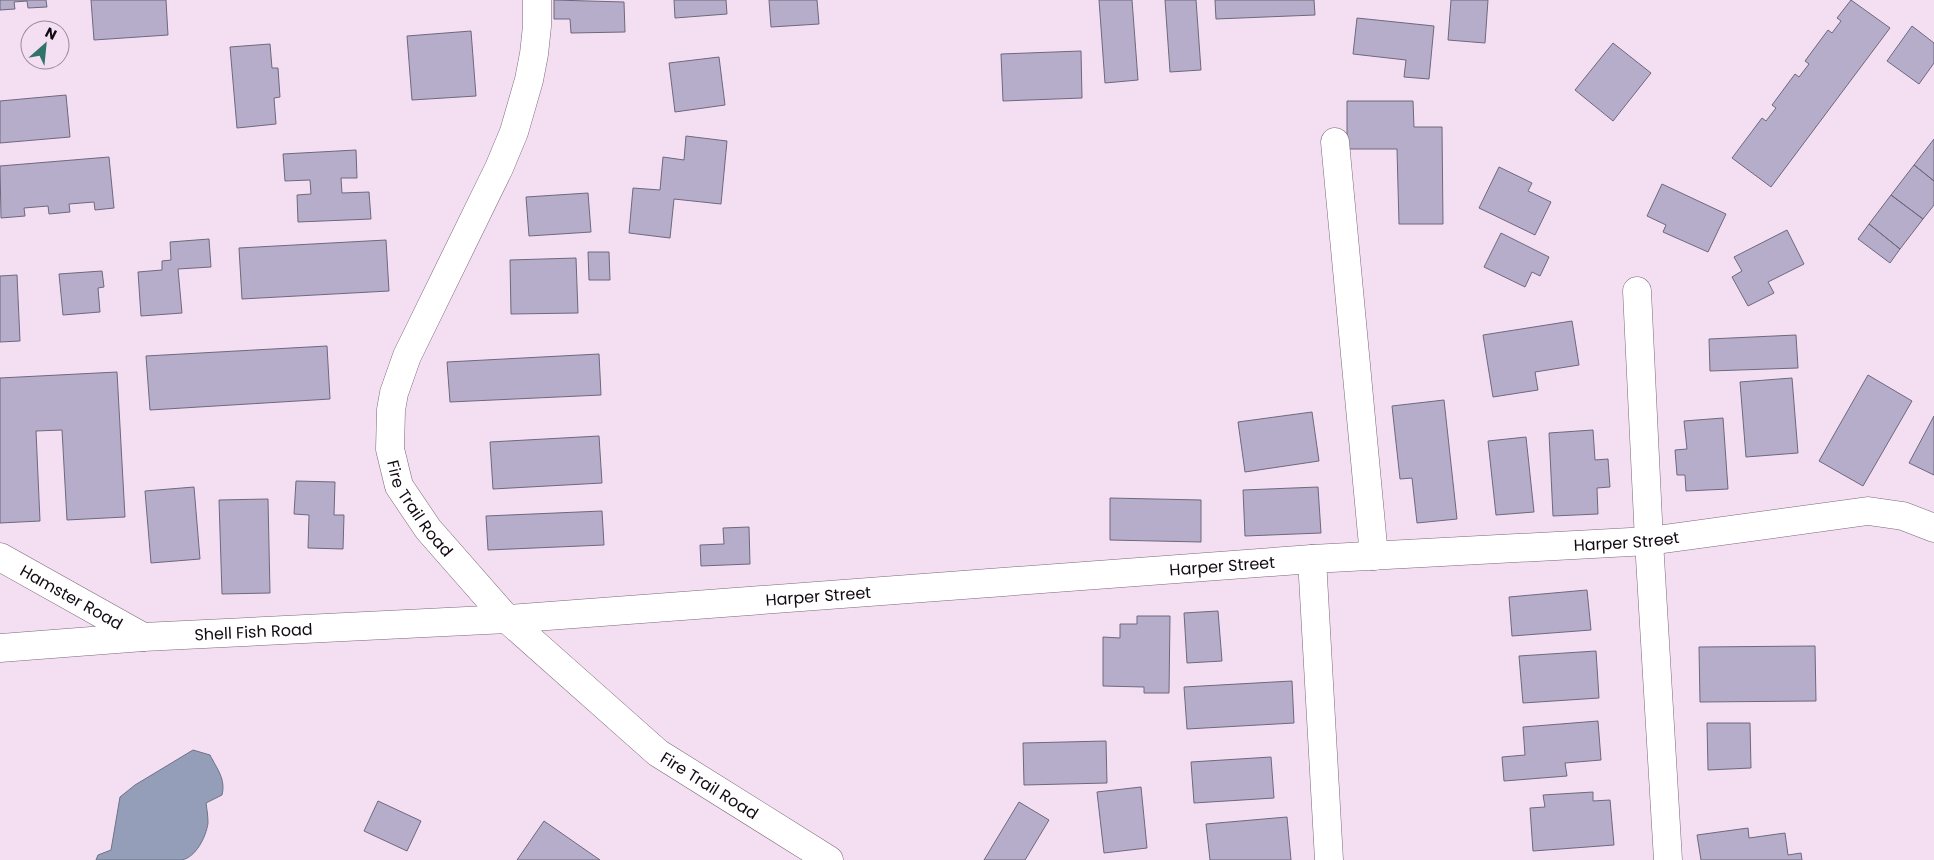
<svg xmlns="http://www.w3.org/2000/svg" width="1934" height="860" viewBox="0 0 1934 860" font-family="Poppins,sans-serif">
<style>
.water{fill:#949eb9;stroke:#6d7287}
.building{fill:#b5adca;stroke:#6e687d}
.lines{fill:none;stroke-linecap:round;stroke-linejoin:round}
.minor-casing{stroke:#7a6879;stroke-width:29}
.minor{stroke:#fff;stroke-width:28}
.labels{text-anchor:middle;stroke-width:4.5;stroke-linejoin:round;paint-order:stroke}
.street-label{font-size:16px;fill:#110a11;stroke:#f4dff2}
</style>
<rect width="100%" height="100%" fill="#f4dff2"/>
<!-- water -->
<path class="water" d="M193,750L210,755C217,769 226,779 222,795L206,803C207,810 208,816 208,823C206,837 196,857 182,860H96L98,855L111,850L120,797L135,785Z"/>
<!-- building -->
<path class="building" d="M0,0H46L47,7L28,8L27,1L14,2L15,9L0,10Z
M91,0H166L168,35L94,40Z
M554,0L624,2L625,32L571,33L570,19H554Z
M674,0H726L727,14L675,18Z
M769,0H817L819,24L771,27Z
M1099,0H1132L1138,80L1105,83Z
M1165,0H1196L1201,70L1170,72Z
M1215,0H1314L1315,15L1216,19Z
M1451,0H1488L1485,43L1448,40Z
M1851,0L1890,28L1771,187L1732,158L1762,118L1766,121L1776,108L1772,105L1795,74L1799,77L1809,64L1805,61L1828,30L1832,33L1841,21L1837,18Z
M1357,18L1434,26L1429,79L1404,77L1406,60L1353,54Z
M1912,26L1934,43V63L1919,84L1887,61Z
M471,31L476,96L412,100L407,36Z
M1613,43L1651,73L1613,121L1575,90Z
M270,44L272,68H278L280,97L274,98L276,124L237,128L230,47Z
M1081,51L1082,98L1003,101L1001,54Z
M719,57L725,105L675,112L669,63Z
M66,95L70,137L0,143V101Z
M1347,101H1413L1414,127H1442L1443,224H1399L1397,149H1347Z
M686,136L727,141L721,204L674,199L670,238L629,233L633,188L660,190L663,157L684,160Z
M1934,139V181L1914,165Z
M356,150L357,178H341L342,193L369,192L371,219L298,222L297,195L311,194L310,180L285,181L283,154Z
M109,157L114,208L95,210L94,202L69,204L70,212L49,214L48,206L24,208L25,216L1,218L0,166Z
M1914,165L1934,181V205L1923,219L1891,195Z
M1499,167L1532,183L1528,191L1551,202L1535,235L1479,208Z
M1662,184L1726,214L1708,252L1663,232L1666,225L1647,216Z
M588,193L591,232L529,236L526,197Z
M1891,195L1923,219L1900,249L1869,224Z
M1869,224L1900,249L1890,263L1858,239Z
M1787,230L1804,264L1768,282L1774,293L1748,306L1732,277L1742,271L1734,257Z
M1501,233L1549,257L1540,276L1532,272L1525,287L1484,267Z
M209,239L211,267L178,269L182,313L141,316L138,272L162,270V261L171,260L170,242Z
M386,240L389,291L242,299L239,248Z
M588,252H609L610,280H589Z
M576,258L578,313L511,314L510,260Z
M102,271L104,287L98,288L100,312L63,315L59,274Z
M17,275L20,341L0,342V276Z
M1572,321L1579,365L1535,372L1538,390L1493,397L1483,335Z
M1796,335L1798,368L1710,371L1709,339Z
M327,346L330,399L150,410L146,356Z
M599,354L601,395L450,402L447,362Z
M117,372L125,517L67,520L62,430L36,431L40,521L0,523V378Z
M1868,375L1912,401L1863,486L1819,461Z
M1792,378L1798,453L1746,457L1740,382Z
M1444,400L1457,519L1417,523L1412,478L1400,479L1392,406Z
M1312,412L1319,461L1245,472L1238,422Z
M1934,416V475L1909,463Z
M1723,418L1728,489L1686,491L1685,475H1677L1675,450L1687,449L1684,421Z
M1593,430L1595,460L1608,459L1610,487L1597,488L1598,514L1553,516L1549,433Z
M599,436L602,483L493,489L490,442Z
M1526,437L1534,512L1496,515L1488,441Z
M296,481L335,482L334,515H344L343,549L308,548L309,515L294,514Z
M194,487L200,559L151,563L145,491Z
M1318,487L1321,533L1245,536L1243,490Z
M1110,498L1201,500V542L1110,540Z
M268,499L270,593L222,594L219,500Z
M602,511L604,545L488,550L486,516Z
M749,527L750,564L701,566L700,545L724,544L723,528Z
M1587,590L1591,630L1512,636L1509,597Z
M1218,611L1222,661L1187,663L1184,613Z
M1137,616H1170L1169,693H1144V687L1103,686V637L1120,638V624H1137Z
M1815,646L1816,701L1700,702L1699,647Z
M1596,651L1599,698L1523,703L1519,656Z
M1292,681L1294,723L1187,729L1184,687Z
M1598,721L1601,760L1565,763L1567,776L1504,781L1502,757L1525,755L1523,727Z
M1707,723H1750L1751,768L1708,770Z
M1106,741L1107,783L1024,785L1023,743Z
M1271,757L1274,798L1194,803L1191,762Z
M1141,787L1147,848L1104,853L1097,792Z
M1593,792V801L1610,800L1614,845L1533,851L1530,808L1545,807L1543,795Z
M378,801L421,821L407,851L364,831Z
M1019,802L1049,820L1025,860H984Z
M1287,817L1291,860H1210L1206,824Z
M544,821L600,860H517Z
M1748,828L1749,838L1785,833L1788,855L1801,853L1802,860H1701L1697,835Z"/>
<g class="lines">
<defs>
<g id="minor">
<path id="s1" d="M537,0V26L534,54L529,80L514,132L499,168L407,356L394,393L391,410L390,449L399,486L428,529L507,619L658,753L829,860"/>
<path d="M1335,142L1374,556"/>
<path d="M1637,291L1649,541L1668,860"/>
<path id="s2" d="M0,557L143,637"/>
<path d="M1312,559L1329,860"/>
<path id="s3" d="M0,648L143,637L507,619L1312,559L1649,541L1868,511L1903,516L1934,528"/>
</g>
</defs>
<!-- minor casing -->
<use href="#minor" class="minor-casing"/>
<!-- minor -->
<use href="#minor" class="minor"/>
</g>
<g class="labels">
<!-- street labels -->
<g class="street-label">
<text dy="6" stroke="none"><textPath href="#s1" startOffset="546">Fire Trail Road</textPath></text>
<text dy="6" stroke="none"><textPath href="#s3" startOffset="1630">Harper Street</textPath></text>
<text dy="6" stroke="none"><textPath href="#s3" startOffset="1225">Harper Street</textPath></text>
<text dy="6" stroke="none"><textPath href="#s2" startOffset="82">Hamster Road</textPath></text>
<text dy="6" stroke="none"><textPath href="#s3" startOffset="820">Harper Street</textPath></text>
<text dy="6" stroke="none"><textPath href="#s3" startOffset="254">Shell Fish Road</textPath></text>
<text dy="6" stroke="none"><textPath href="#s1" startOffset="951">Fire Trail Road</textPath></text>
</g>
</g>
<!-- north arrow -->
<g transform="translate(45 45) rotate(27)"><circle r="24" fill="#f4dff2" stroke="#998a98"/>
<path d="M0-4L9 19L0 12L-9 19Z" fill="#307467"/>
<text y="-8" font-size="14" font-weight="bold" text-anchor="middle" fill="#110a11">N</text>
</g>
</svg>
